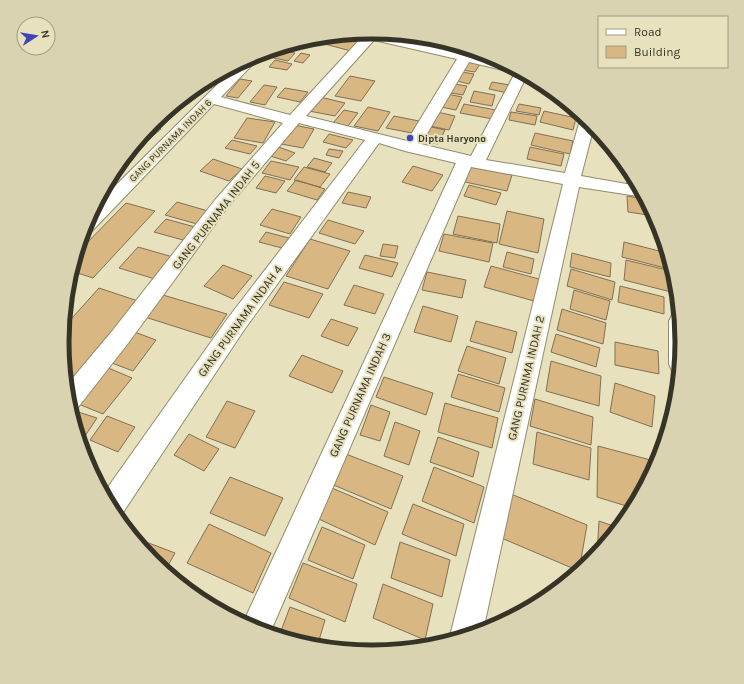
<svg xmlns="http://www.w3.org/2000/svg" width="744" height="684" viewBox="0 0 744 684" font-family="Karla,sans-serif">
<style>
.building{fill:#d8b782;stroke:#827053}
.lines{fill:none;stroke-linecap:round;stroke-linejoin:round}
.street-casing{stroke:#918c6b;stroke-width:2}
.street{fill:#fff;fill-rule:evenodd}
.poi-dot{fill:#4143b8;stroke:#e7e1be;stroke-width:1.5}
.labels{text-anchor:middle;stroke-width:4;stroke-linejoin:round;paint-order:stroke}
.far-poi-label{font-size:10px;font-weight:bold;fill:#363426;stroke:#e7e1be;text-anchor:start}
.far-street-label{font-size:10px;fill:#363426;stroke:#e7e1be}
.street-label{font-size:12px;fill:#363426;stroke:#e7e1be}
.rim{fill:none;stroke:#363426;stroke-width:5}
</style>
<rect width="100%" height="100%" fill="#e7e1be"/>
<!-- building -->
<path class="building" d="M342,35L363,40L351,51L317,42L323,37Z
M409,36L423,37L419,42L406,39Z
M427,37L433,38L444,41L440,47L422,43Z
M447,42L459,46L457,49L444,46Z
M277,50L295,53L288,61L269,57Z
M301,53L310,55L303,63L294,61Z
M275,60L292,64L287,70L269,67Z
M467,62L480,64L475,72L462,70Z
M462,72L474,74L469,84L457,81Z
M217,75L224,77L217,83L206,81Z
M350,76L375,81L361,101L335,96Z
M240,79L252,81L238,98L226,96Z
M492,82L510,85L508,93L489,89Z
M201,84L210,86L201,92L193,90Z
M454,84L467,86L463,95L451,93Z
M264,85L277,87L265,105L250,102Z
M285,88L308,92L300,102L277,97Z
M474,91L495,95L492,106L470,102Z
M189,93L198,96L188,104L179,101Z
M447,94L462,97L456,110L441,107Z
M320,97L345,103L335,116L309,111Z
M464,104L496,110L493,119L460,113Z
M519,104L541,108L539,115L516,111Z
M174,105L181,107L170,116L164,114Z
M368,107L390,112L378,131L354,126Z
M344,110L358,113L348,126L333,123Z
M544,111L576,118L573,130L540,122Z
M437,112L455,116L449,130L430,126Z
M511,112L537,116L535,125L509,120Z
M394,116L419,121L412,133L386,128Z
M247,118L275,122L263,143L234,138Z
M294,125L314,129L303,148L281,144Z
M150,126L161,129L147,141L140,139Z
M427,126L445,130L438,144L420,140Z
M535,133L573,141L570,154L531,145Z
M329,134L353,140L346,148L323,142Z
M232,140L257,146L250,154L225,148Z
M276,146L295,153L286,161L267,155Z
M530,147L564,154L561,166L527,159Z
M329,149L343,151L339,158L326,155Z
M314,158L332,163L325,172L307,167Z
M213,159L242,169L229,181L200,171Z
M271,161L299,167L290,180L262,173Z
M413,166L443,175L432,191L402,182Z
M304,167L330,174L320,187L294,180Z
M470,167L512,175L507,191L465,182Z
M627,172L631,173L639,188L627,186Z
M265,176L285,181L276,193L256,188Z
M296,180L325,189L317,200L287,191Z
M469,185L501,193L496,205L464,196Z
M348,192L371,197L366,208L342,203Z
M627,196L645,199L655,216L628,212Z
M177,202L208,211L197,224L165,215Z
M126,203L155,211L93,278L71,271L76,254Z
M272,209L301,217L290,234L260,225Z
M507,211L544,219L538,253L499,244Z
M458,216L500,224L497,243L453,234Z
M166,219L195,227L183,240L154,232Z
M328,220L364,231L355,244L319,233Z
M266,232L289,238L282,248L259,242Z
M444,234L493,243L489,262L439,251Z
M310,239L350,251L328,289L286,276Z
M624,242L667,253L673,270L622,257Z
M383,244L398,246L395,258L380,256Z
M138,247L173,257L155,279L119,268Z
M507,252L534,259L531,274L503,267Z
M572,253L611,263L610,277L570,267Z
M365,255L398,263L392,277L359,268Z
M626,260L671,271V292L624,280Z
M223,265L252,276L233,299L204,286Z
M491,266L539,279L534,301L484,287Z
M571,269L615,282L612,300L567,286Z
M427,272L466,280L462,298L422,290Z
M284,282L323,294L309,318L269,305Z
M354,285L384,294L375,314L344,305Z
M620,286L664,297V314L618,302Z
M99,288L138,301L66,387L62,342L63,328Z
M574,290L610,301L606,320L570,309Z
M163,295L227,314L211,338L145,317Z
M423,306L458,316L451,342L414,332Z
M562,309L606,323L603,344L557,330Z
M331,319L358,328L348,346L321,336Z
M476,321L517,332L512,353L470,341Z
M129,330L156,340L133,371L104,360Z
M556,334L600,348L596,367L551,352Z
M615,342L658,351L659,374L615,365Z
M467,346L506,358L499,384L458,371Z
M302,355L343,371L332,393L289,376Z
M551,361L601,376L599,406L546,391Z
M106,367L132,378L103,414L76,403Z
M458,374L505,388L499,412L451,397Z
M384,377L433,393L426,415L376,397Z
M615,383L655,396L652,427L610,412Z
M535,399L593,417L591,445L530,426Z
M227,401L255,411L235,448L206,437Z
M445,403L498,418L492,448L438,432Z
M371,405L390,412L380,441L360,435Z
M75,411L97,418L83,439L79,438L72,415Z
M107,416L135,427L118,452L90,440Z
M395,422L420,431L409,465L384,456Z
M537,432L591,448L589,480L533,464Z
M189,434L219,449L204,471L174,455Z
M438,437L479,452L473,477L430,462Z
M598,446L658,462L633,508L597,497Z
M338,451L403,476L391,509L324,481Z
M434,467L484,487L474,523L422,501Z
M230,477L283,498L265,536L210,513Z
M325,485L388,512L375,545L310,515Z
M511,494L587,525L579,571L499,537Z
M413,504L464,524L456,556L402,534Z
M599,521L619,528L597,554Z
M209,524L271,553L253,593L187,563Z
M322,527L365,545L353,579L308,560Z
M133,537L175,553L165,571L153,561Z
M400,542L450,560L442,597L391,578Z
M303,563L357,584L345,622L289,598Z
M383,584L433,604L425,640L373,618Z
M290,607L325,620L317,647L279,636Z"/>
<g class="lines">
<defs>
<path id="street" d="M372,32L502,62L527,75L486,160L565,173L580,120L584,117L594,126L581,176L638,186L644,197L579,187L483,631L452,640L450,636L563,184L471,167L270,633L243,623L456,163L405,151L379,143L244,330L120,517L117,518L103,494L228,318L365,140L299,123L227,208L129,342L76,410L71,412L66,386L113,330L215,200L283,123L214,104L92,231L83,232L96,205L239,63L260,53L262,55L221,97L290,115L362,37L356,34ZM374,40L457,59L407,141L306,116ZM469,62L515,73L471,156L421,144Z
M679,313L682,342L679,373L672,371L669,364V321L672,315Z"/>
</defs>
<!-- street casing -->
<use href="#street" class="street-casing"/>
<!-- street -->
<use href="#street" class="street"/>
</g>
<!-- markers -->
<circle class="poi-dot" cx="410" cy="138" r="4"/>
<g class="labels">
<!-- far-poi labels -->
<g class="far-poi-label">
<text x="418" y="142">Dipta Haryono</text>
</g>
<!-- far-street labels -->
<g class="far-street-label">
<text transform="translate(170 140) rotate(-45)" y="4">GANG PURNAMA INDAH 6</text>
</g>
<!-- street labels -->
<g class="street-label">
<text transform="translate(216 215) rotate(-52)" y="4">GANG PURNAMA INDAH 5</text>
<text transform="translate(240 321) rotate(-54)" y="4">GANG PURNAMA INDAH 4</text>
<text transform="translate(526 378) rotate(-77)" y="4">GANG PURNMA INDAH 2</text>
<text transform="translate(360 395) rotate(-66)" y="4">GANG PURNAMA INDAH 3</text>
</g>
</g>
<!-- crop -->
<path d="M0 0H744V684H0ZM69 342a303 303 0 1 1 606 0a303 303 0 1 1-606 0Z" fill="#d9d3b2" fill-rule="evenodd"/>
<path class="rim" d="M69 342a303 303 0 1 1 606 0a303 303 0 1 1-606 0Z"/>
<!-- legend -->
<rect x="598" y="16" width="130" height="52" fill="#e7e1be" stroke="#a09c81"/>
<rect x="606" y="29" width="20" height="6" fill="#ffffff" stroke="#a09c81"/>
<text x="634" y="36" font-size="12" fill="#363426">Road</text>
<rect x="606" y="46" width="20" height="12" fill="#d8b782" stroke="#a09c81"/>
<text x="634" y="56" font-size="12" fill="#363426">Building</text>
<!-- north arrow -->
<g transform="translate(36 36) rotate(78)"><circle r="19" fill="#e7e1be" stroke="#a09c81"/>
<path d="M0-3L7 15L0 10L-7 15Z" fill="#4143b8"/>
<text y="-6" font-size="11" font-weight="bold" text-anchor="middle" fill="#363426">N</text>
</g>
</svg>
